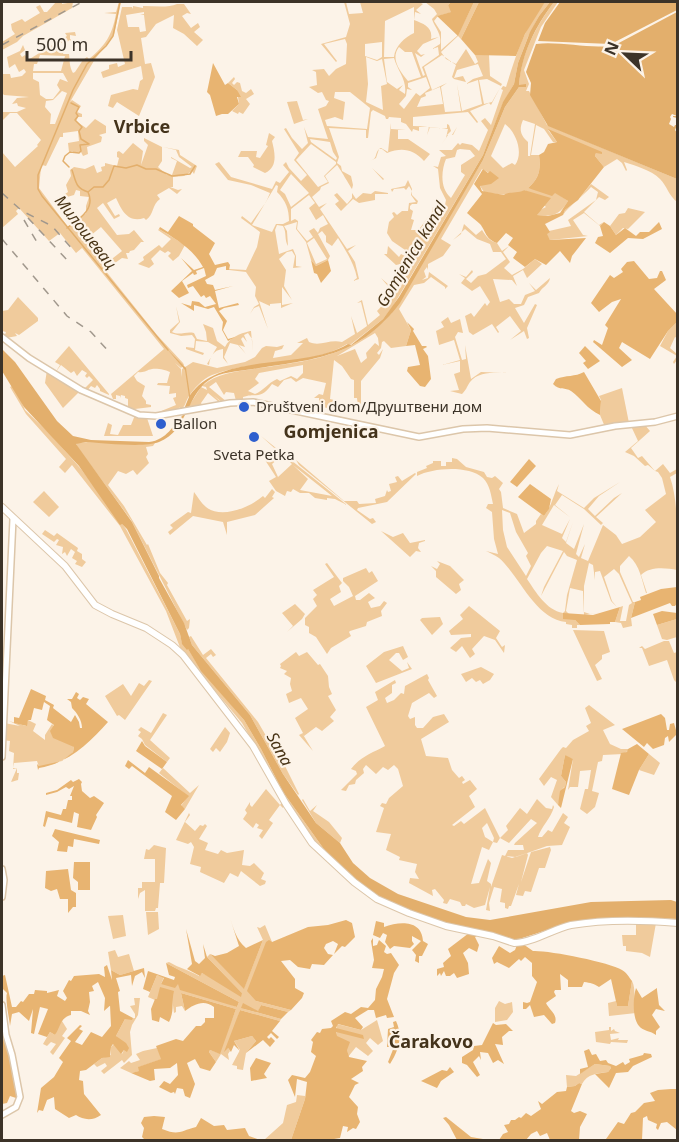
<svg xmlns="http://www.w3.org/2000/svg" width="679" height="1142" viewBox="0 0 679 1142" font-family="'Noto Sans',sans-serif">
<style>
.green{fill:#f0cb9c;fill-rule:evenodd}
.forest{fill:#e8b471}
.water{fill:#e3af6c}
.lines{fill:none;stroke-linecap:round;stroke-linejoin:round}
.stream{stroke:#e3af6c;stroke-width:1.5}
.secondary-casing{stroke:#dcc6aa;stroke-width:8}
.primary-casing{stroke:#dcc6aa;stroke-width:8}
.secondary{stroke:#fff;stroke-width:5}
.primary{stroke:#fff;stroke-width:6}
.rail{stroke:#a1988d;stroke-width:1.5;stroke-dasharray:8 8;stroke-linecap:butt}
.poi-dot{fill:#2e5fce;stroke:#fcf3e8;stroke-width:2}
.labels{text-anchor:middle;stroke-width:4.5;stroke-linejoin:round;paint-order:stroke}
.poi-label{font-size:15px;fill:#3c3328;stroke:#fcf3e8;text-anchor:start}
.water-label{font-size:16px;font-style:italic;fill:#483315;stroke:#fcf3e8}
.quarter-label{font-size:18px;font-weight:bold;fill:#44331b;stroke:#fcf3e8}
</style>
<rect width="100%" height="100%" fill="#fcf3e8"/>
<!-- green -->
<path class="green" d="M56,2H62V4L73,2L72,8L23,36L17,42L2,50V42L15,34L12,30L11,24L22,19L25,22L40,13L36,7L40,5L44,12H47Z
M119,2H121L114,35L95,59L70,102L72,100L81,106L77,112L82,114V117H78L76,121L86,128L95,119L106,126V133L99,135L102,137L101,142L87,147L88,154L83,156L81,152L75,153L72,151L69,152L68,143L79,141L78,131L63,133V137H60L46,166L42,165L41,167L39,188L68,227L86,213V206L89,197L80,196V191L76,190L74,195L67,197L65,194L68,192L66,185L71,176L70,170L74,167L85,169L94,165L97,173L102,171L101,167L105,166V163L117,166L119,158L117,157V152L119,151L123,154L133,143L143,151L141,165L148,145L144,141V138L162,147V161L158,167L167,175H172L177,161L171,158V157L190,168L192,167L179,157L176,150L163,147L179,150L180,155L197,166L194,174L192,171L184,176L173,177V187H170L178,190L182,189L177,194L169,188L157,195L160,199C152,204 154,215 146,220L144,218C128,223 122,211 116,198L107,203L115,216L119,214L120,216L114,219L103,203L97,208L117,235L129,234L134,230L144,242H141L134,250L130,251L129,253H126L128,259L122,258L105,270L157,335L183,363L184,365L181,368L175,363L181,369L182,377V369L193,362L217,368L245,362L255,357L262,348L266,346L277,347L284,345L282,349L275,351L273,358L291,355L303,343H297L307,338L309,342C320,347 329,339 342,342L355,334L351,316L357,333L367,326L361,302L357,303L362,300L368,325L380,315L377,311L394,293L381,278L397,292L406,276L405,263L396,265L384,254H387L388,246L399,257L401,254L407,257L408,252L392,241L387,233L389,222L394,217L392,213L394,212L397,215L402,211H408L409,203L416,202L411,195L412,191L409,186L406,190L404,188L394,189L392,192L391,189L405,186L408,180L412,189V195L418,201L417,204H412L410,206V209L413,211L411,219L414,220L411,230H420V228L432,212L433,207L435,208L434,214L444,210L446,200L440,188L438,169L433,166L438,167L441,157L446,156L439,150H452L458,143L460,145L462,143L472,145L479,151L488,130L481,121L485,118L491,125L503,90L501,89L503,86L506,87C515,58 525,25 545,2H550L539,16L528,37L518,63L514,84L503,103L483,155L393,306L383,319L350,345L347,344C307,368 255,358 212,375C202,379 194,389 189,396C185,402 186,407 179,411L180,407L178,410L149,416L176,405L173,398L176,397V393L169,394L170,386L157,385L158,383H167L170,372C166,370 157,368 152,369C146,370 145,373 138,372L134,376L137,381L145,386L142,396L146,401V404L151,405V407L135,409L131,412L128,411V399L125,398V396L121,395L120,398V396L116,395V399H113L111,394L164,349L82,248L76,253L60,233L49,241L19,208L16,211L18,214L2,228V152L15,167L38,146L37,145L41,140L17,113H10L2,121V112H17L26,108L18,106L17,103L12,104L17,98L29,97L4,95L2,93L3,74H10L11,78L22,76L26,72L24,69L19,72L15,64L9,68L7,57L20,51L23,45L25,50L20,54L22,57L25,55L28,60L67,36L65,33L75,32L76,36L70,35V39L76,40L75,42L69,40L67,43H61L60,49L64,50L63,54H69C70,61 69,66 73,73L75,72L83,60L87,57L89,59C106,45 112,35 116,14L104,13L116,12ZM40,55L65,56L61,71H33L34,64H37ZM33,73H63L68,82L60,79L57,85L60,90L53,99H46L40,95L39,82L33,79ZM62,91L67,93L55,124H50L51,114L45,107L46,101L53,100ZM460,149L470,150L475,156L461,165V172L465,175L451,198C440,189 441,171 446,159L455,157L457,150ZM101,227L122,251L108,262L99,252L101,249L90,236Z
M344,2H346L349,14L363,13L360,2H419L423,4L416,10L421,14L415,12L414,20C424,24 433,27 431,39L439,37L423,44L417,51L421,55L425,54L421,57L415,53L423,76L425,75L422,67L439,55L438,47L432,49L440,44C442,33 434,27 432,19L437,14L434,9L425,2H451L448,5L452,12L438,16L434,21L441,32V50L458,35L474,2H479L461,39L458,36L441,52L446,59L456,64L466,49L475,64L478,62L475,55H489L490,76L502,84L491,105L489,103L470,111L478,122L477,123L468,112L413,117V126C424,126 436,129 447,128V124L449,125L451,131L447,135H452L457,127L453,135H448L441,145L446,138L448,129L430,127L427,135L429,127H419V131L413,129L412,132L406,124L401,122V118L389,117L388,119H386L385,116L373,110L371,112L368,138H366V130L329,128L339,157L337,163L341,166L342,171L351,176L353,185L352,189C350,186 339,167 337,165L325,176L329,183L321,187L320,190L312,197L319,207L327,203L320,209L347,249L356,245L348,251L355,262L359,279L353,281L357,278C354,263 346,251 338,238L332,246L326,242V236L322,231L318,234L330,256L328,260L316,266L311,260L306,242L296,229L297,222L284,226L287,231L288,246C284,239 287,233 283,226L277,225L275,230L279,254L293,249L296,256V266L302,267L293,268L295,256L292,251L287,252L279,259L286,270L284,286L292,300L282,287V305L293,303L281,308V303L270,304V306L259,301L268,329L259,306L254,308L250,314L254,307L259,304L255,296L256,287L246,272L229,270V269L246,270L257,247L260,232L241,218L242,216L251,223L266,202L270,193L251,185L228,180L215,164L219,162L231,177L272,189L276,181L280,183L289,172L283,165L286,162L289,168L301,181L307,175L294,160L299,153L284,129L286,128L292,138L302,149L308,143L304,127L308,137L328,139L318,109L326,106L329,101L326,100L322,92L318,93L309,87L317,85L316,72L312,70L324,69L329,76L336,69L346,64L347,44L345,39L324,44L337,61L336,62L321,44L346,37L350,24ZM414,7V33C405,37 395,46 394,57H384L385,21ZM382,42V57L377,60L365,56V44ZM399,47L405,52H412L421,77L408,81C400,71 390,59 399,47ZM442,55L456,65L452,77L454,79L466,82L463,76L454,78L457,70L478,64L483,76L473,79L466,84L478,80L482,104L462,111L457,84L461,111L445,112L441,87L447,83L432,90L424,67ZM366,57L377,61L382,59L387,84L381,86L383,110L366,102L368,84ZM394,58C398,72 407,79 405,94L399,90L403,85L397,89L387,82L384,59ZM426,77L430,88L420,96L416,93L404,109L399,104L406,96L407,89L412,90L408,87V83ZM487,79L501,86L492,102L484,104L479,80ZM440,87L443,104L417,107L421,98L426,96L425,93ZM335,92H350L370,108L367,129L327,126L325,120L335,117L343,120L345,102L334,98ZM310,139L330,142L333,152L337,158L336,160L311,142ZM311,144L336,162V164L324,176L328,182L318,187L296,160ZM291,174L309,193L291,207L285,194L280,190ZM276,185L278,186L277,192C286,201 289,209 289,221L283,224H276L272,232L252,225ZM309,195L315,203L309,208L316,220L323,215L328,224L320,228L318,233L314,228L309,231L313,237L307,241L297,229L298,221L295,219L291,221V209ZM314,238L327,259L316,264L307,243Z
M554,2H558L541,27L524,70L529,84L526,91H529L547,125L677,179V202C669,196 667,186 660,179C651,170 636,166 624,162L627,170L626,171L622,163L617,159L604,167L595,156L596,153L548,130L557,142H553L544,129L536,125L531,155H539C541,170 539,179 528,188L555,192L568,201C560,215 552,217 537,215L538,211L546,207L531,193L524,190C512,198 498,194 484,192L480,186L489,173L482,169L441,239L451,245L443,256L428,264V270L427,267L424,271L426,277L422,280L428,278L429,272L448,286L445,289V287L431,277L424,283L414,285L399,309L411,330L406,346L391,348L384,341L382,342L381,348L377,353L379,355L383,349L380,358L361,381V407H358L357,398H354V380L351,379L342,366L334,360L330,399L334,400V402L327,408L319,406V398H314L319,394L323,395L326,383L303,378L296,382L291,378L284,380L278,387L272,384C260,401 256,392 243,397V401H236L234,393L226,392L224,395L216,382L209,387L227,402L223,403L213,395L222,403H220L208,393L201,403L203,407L187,409L201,387L207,390L206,387L202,386C217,373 235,372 253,369C308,361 352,358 391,314L483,160L505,107L519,87L526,86L519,85C521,54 536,26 554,2ZM523,120L535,124L530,156H528V142C520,135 519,129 523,120ZM505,124C516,132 524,153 515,165L512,163L503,168L491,156ZM375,333L378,338L379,346L375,343L366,353L367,358L361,363L355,349L337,356ZM303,365V373L297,379L291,376L280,381L277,379C268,383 263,391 255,394L248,391L259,383L255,379L259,373Z
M177,4H184L191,14L187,13L182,16L191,28L198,23L200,27L194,32L203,40L197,46L184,34L173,28L174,15L156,24L146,37L141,38L145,64L151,63L155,77L139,116L117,102L113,108L108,106L111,95L133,89L138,90L140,81L143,79L141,66L103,78L101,72L109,69V65L117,63L118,67L125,64L117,30L122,7H132L133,9V6L143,8V6C155,6 168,8 177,4ZM144,12V14L140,15H144L146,31L140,32L139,27H128L126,15Z
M234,77L235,79L232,83L234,85L237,82L240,83L242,91L246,93L251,89L254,94L246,99L250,104L243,114L239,112L238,114L232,111L239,104L237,90L228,83Z
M297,101L303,120L308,119L294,124L287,102Z
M391,123V129L406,130H398V139H408L430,154L424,161C413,149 402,147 387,153L382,149H379C374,155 378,158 370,161L372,168L384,179L383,180L372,168L370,161L376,158L379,149L381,148L388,152Z
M269,133L275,137L272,141C275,153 278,167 265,173L253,167L254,165L248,157H238L241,151H257L256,157L260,158L268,146L266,145Z
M591,184L609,197L605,200L599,197L584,212L599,225L604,222L600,226L584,213L573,220L583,235L588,236L550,240L546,234L549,231L571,226L568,220L596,200L598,192L591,187C583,196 568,207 563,215L565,210L578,200Z
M375,191L388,193V194H375V200L359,203L353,199L341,211L335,204L339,201L334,195L337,193L347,204L352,198V193L356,199L363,193L371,194Z
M628,208L645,212L628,229L623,228L616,235L610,226L619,214L625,213Z
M464,224L476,235L482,230C486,236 489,241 497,243L502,251L509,246L503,252L510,262L504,268L512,275L523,269L535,259L542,264L527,278L523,270L513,276L517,286L512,280L493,279L500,302L509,299L514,304H521L525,295L535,291L529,283L536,290L550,278C549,285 542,287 539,293L528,297L524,305L515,308L524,323L535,304L537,305L527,328L529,338L527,339L524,331L510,340L521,331L510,316L496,327L499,332L498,333L492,324L473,335L469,332L465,316L471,313L474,317L485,303L487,306L490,302L480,286L472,291L461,283L465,278L459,274L466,277L472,270L473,272L466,279L471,283L478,276L486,274L506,259L501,252H493L490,244L477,239L465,229L453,240L461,234Z
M159,229L185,245L179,256L173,261L168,256L171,253L168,251L165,253L160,250L151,259L154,264L149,268L138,264L144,260L143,257L159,245L162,248L171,239L158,230Z
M18,297L38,318V321L19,335L15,333L17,336L6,338V336L4,337L6,332L2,331V311L8,310Z
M176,306L180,322L172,332C180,336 186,331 194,333L197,339L207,341L206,332L203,324L213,328L217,341L225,347C230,337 239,334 250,331H251L253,352L252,339L248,333L244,335L247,342L243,337L241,339L245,347L239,345L246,354L238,345L230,343L224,357L228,364L223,358V349C213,350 210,357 209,365L207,364L217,347L208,342L196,341L195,350L204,353L203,355L186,349V347L194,348L195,339L192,335L181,336L170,333V330L179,322Z
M448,317L451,323L460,319L463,333L458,332L455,337L462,360L466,359L465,345L471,379L481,372L509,373C495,373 479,371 470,382C466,388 467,389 462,394L450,391L459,390L454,374L460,372V361L442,365L460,360L454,340L439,345L436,331L444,327L441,322Z
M677,322V338L675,337L670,348L677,354V360L674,364L673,362L677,356L660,346L668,331Z
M69,346L109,394V395L100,391V389L97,385L95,388L91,386L86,392L83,390L93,380L89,376L87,378L85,376L87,373L82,370L77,376L74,371L71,373L61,365L55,373L60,365L55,362Z
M47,370L80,391L63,408L45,383Z
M12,386L20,398L25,410L50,434L81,469L126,529L180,634L182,643L187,647L199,667L244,720L261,749L283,792L326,852L309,838L242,723L181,650L166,611L120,526L72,465L65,473L59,467L66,459L26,414L10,387Z
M622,388L629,423L605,427L600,415L601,400L599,396Z
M135,415L147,418L153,436H104L108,423L112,425L110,434L118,435L123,425H131Z
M644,424L650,431L631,448L638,458L642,456L655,471L663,464L670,473L677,469V473L670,477C679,503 677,541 677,570C666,568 650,566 641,575L647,593H646C642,581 640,565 629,556L620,566V572L633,602H635L631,618L632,626L623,628L621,623L615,622L620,607L623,606L620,621H626L629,605L632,603L619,574L614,569L604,577L612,601L617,607L611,601L600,571L595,572V580L593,565L589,563L584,586V612L590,614L604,612L584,615L583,591L570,588L566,611L580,625H577V628H572V625L566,624V622C535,619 519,575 499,558C495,555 490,553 486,551L498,554L494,539L492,512L486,508L488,504H493C491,495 490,485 483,478C468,465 433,468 417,476V472L427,468L426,466L433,463V461H441V466H446V462H452V458L457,459L466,467L484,472L487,477L492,478L495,476L503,483L499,489L501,492L503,508L517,514L524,533L536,524V521L541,514L544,516C552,506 553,495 559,484L557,491L584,508L594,498L620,482L599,496L588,509L595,516L614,498L622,493L596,517L603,523L601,525L584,509L562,495L555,505L571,518L554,505L542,525L562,534L570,519L562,538L566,542L573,522L566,543L574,549L584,524L576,554L579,557L585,544L581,558L588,561L603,525L616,535L622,544L640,537L656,522L645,510L666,494L662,478L658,472L655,471L648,465L645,466L634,456L625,452L638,441L631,426ZM502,510L510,513L516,532L528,553L526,556L531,566L526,576L507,547L503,530ZM547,546L563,551L544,587L541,596L564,552L567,556L577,560L567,595L565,611L563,613C546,610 536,592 527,579L541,553Z
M261,436L347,505L335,499L327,498V500L315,498L309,493H300L293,489L291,492L287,491L285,496L276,491L269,481L276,477L265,460L268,462L277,457L278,459L272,464L278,477L292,464ZM293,465L332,496L300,490L308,479Z
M88,442L155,443L153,446L146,447L148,454L146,457L149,463L137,475L133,470L126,474L118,471L108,485L124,506L147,545L148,544L160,573L168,583L167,585L187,621L190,619L189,628L187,630L131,520L76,445L77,443Z
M296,460L344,501H357L359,504L376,503L375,499L385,496L387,490L388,492L391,491L389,484L397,482L395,477L398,476L402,481L415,473L416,474L387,502L358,508L357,510L370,519L373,518L376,522L372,524L299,465Z
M272,489L275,492L272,497L274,498L255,515L227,522V535L223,522L193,516L170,535L168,532L173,528L170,525L188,512L191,513L194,492C198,497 201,503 206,507C221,519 249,508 263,496L265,498Z
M44,491L59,507L49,517L33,502Z
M45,530L54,536L57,533L78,548L77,551L82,554V559L86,562L82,567L75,564L77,561L72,558L75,552L71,549L67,556L65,552L62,554L63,547L56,545L59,540L57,539L54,542L42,534Z
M381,531L393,537L403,533L410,543L425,540V541L419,543L418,548L421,552L416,551L410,557Z
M437,561L450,566L464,580L459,584L461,590L456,594L436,577V571L431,566L437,569L440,564Z
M327,563L342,583L339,586L341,592L330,599L334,606L353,596L349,587L343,581V578L366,568L369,573L372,571L378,581L355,596L356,600H360L369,593L375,598L368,602L371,608L380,606L384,601L387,603L381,611L382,616L367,622L366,626L350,631L349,632L351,636L331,648L327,654L316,637L309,633V627L305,625V618L317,606L313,599L317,595L313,590L334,577L325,564Z
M295,604L305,614L302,619L287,632L293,626L282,613Z
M469,606L500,631L496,638L502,647L505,645L504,653L495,640L484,636L472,649L475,654L470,658L462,646L456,652L450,648L461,638L471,637V634L451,635L449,631L463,619L460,615Z
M440,617L443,624L432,635L420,620L422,618Z
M677,619V637L667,640L662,639L657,625Z
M573,630L604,631L610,652L602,655V659L595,665L602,679L597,681Z
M191,636L203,655L211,649L216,655L213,657L211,654L206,658L258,722L284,767L285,766L299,794L298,795L283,774L250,715L192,645L189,637Z
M664,641H669L674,653L677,652V683L674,680L667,660L649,666L642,648H639L642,646L645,649Z
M403,646L408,657L403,660L399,653H396L389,660L402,671L409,668L407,662L412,669L376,683L366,666L384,652Z
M296,652L299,656L307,652L318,665L320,664L328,676L329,687L332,694L328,696L336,710L330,717L334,721L322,731L316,727L304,736L302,733L313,751L299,735L303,733L295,718L308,709L301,698L289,703L286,694L292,691L290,684L291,678L284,674L287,671L280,668L281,666L280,664Z
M481,667L494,674L490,680L483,684L480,680L476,682L472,678L466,682L461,674Z
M427,674L429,678L428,680L437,696L434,698L429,693L412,703L408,716L410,719L415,717V725L417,728H423L433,717L444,714L449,722L421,739L426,756L448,758L452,770L459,778L462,776L465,780L462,782L463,784L470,780L477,789L469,796L475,807L452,825L454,826L461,821L464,824L485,808L500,838L508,830L506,826L520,808L527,814L537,799L546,808L552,809L553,805L554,807C551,818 541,827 538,837H542L548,830L552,832L563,813L568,817L564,823L570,827L562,845L547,846L516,857L505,856L508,850H524L523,845H514L515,843L537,823L531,819L509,843L500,838L497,843L493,842L494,838L487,823L482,828L485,837L493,842L489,850L482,847L471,884L479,883L488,859L491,863L487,881L491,884V887L502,855L512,858L527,853L528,855L521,882L531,852L550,847L551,850L545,868H539L531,892L525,891L523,896L516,895L519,884L511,906H509L508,909L505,908V903L500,902L502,889L494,887L489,903L490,911L486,910L490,887L485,905L474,908L466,904L465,906H462L460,902L450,899L447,904L443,903L444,900L435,889L432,890L433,896L409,883L410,878L419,879L415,872L417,864L399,860L400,857L386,850L391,834L376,832L384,808L380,806L382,803L386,804L389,798L403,786L398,769L394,765L388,770L383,767L376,774L366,765L363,769L364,773L356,780L355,784L349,785L346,791L341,790L357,774L356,771L351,769C360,757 372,753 385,746L366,707L378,700L375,692L395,680L396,683L392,685V693L385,698L387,703L394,700L401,693L404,694L405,686Z
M149,680L152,681L125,720L119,715L117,716L105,696L123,684L131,696L139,683L144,686Z
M589,705L615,725L603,730L610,744L621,749H628V751L623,754L603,755L602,761L598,762L592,791L599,793L595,807L587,814L580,809L585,789H588L591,770L580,771L578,787H570L568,790L573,759L568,758L565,755L561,776L566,782L565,787L563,788L558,805L551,797L557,780L551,777L544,786L539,779L561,749L563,747L566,748L573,740L589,731L586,726L591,723L585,708Z
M163,713L167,715L150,740L170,758L167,762L145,745L142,739L138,736L141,732L138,730L141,727L151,733Z
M28,720L36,724L33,731L45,740V735L52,724L74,747L73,752C64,762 52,765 39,767L37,761L14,763L13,768H17V773H19L18,780L11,782L17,768L13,769L14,753L9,751L10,741L3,740L4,723L20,726L9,721L26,726Z
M225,727L230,733L227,742L220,752L216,748L213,752L210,749Z
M649,754L660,763L654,775L639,770Z
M163,768L190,793L199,785L185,809L181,806L188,796L159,773Z
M266,789L280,805L283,801L285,805L283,808L280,805L269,820L273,823L262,839L259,836L263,830L257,828L259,825L256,823L253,828L243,819L247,813L245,810L250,802V805L252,807Z
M303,799L310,811L317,805L313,811L329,822L342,838L340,843L316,823L302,800Z
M189,813L190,815L185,822L195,831L200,825L203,826L205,824L207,826L199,839L208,843L205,850L218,854L221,850L227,853L244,850L242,865L250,866L254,863L264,873L261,879L266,881L265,884L260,886L241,871L238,877L230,873L224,883L200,872L201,867L190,864L194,847L191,842L188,844L176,840Z
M154,845L166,848L164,883H160L158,908H156L155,911H145V890L140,893L138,899V888H142V882H155V859H144L146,849L149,850Z
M146,912H158L159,929L148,935Z
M123,915L126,936L113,939L108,916Z
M636,922L656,923L650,957L642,953L626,951V946H623L622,935H636Z
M265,925L272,942L256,1001L291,1010L288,1012L261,1005L258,1012L241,1008L281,1019L280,1021L240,1010L228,1048L230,1051L228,1054L229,1060L221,1054L216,1062L209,1052L210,1050L219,1053L236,1009L181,993L185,1011L182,1006L176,1007V1012L174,1013L172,998L155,1000L148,997L157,975L164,977L161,984L178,983L237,1007L239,1002L166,963L169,962C179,968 189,970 199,976L202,973L242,993L207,957L210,954L244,988L263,940L257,927L260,928Z
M115,950L118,957L129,954L134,971L120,975L111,970L108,952Z
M632,981C637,991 632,1002 636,1013L609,1016L608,1003L616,1001L617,1006H628Z
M134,998H140L138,1015L132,1025L130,1032L132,1055L124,1063L122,1060L104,1074L101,1071L107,1066L105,1063L97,1067L94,1064L102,1058L111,1055V1047L114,1044L122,1054L124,1050L116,1036L125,1019L135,1018V1014L130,1006L135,1005Z
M499,1001L505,1004L512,1002L513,1012L507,1020L495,1022V1008Z
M377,1020L383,1041L378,1045L370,1038L366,1043L373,1051L368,1056L356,1047L348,1057L347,1050L336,1036L337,1024L361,1030Z
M62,1021L67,1029L62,1036L65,1038L53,1055L50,1052L56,1044L51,1042L47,1046L43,1044L50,1032L55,1035L59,1023Z
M609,1027H611V1031L614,1029L615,1031L620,1033L610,1034L611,1040L619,1038L618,1040H628L627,1043L611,1042L610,1044L596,1042L595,1032L609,1030Z
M252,1036L256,1041L246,1053L243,1070L237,1069V1066L232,1065L240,1050L234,1041Z
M157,1048L162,1059L139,1067L140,1071L131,1073L120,1068L129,1061L131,1063L140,1060L136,1054L143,1051Z
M595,1064L610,1066L611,1068L608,1072C598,1073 587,1074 582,1084L579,1083L575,1086L567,1087L566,1075L576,1076Z
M297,1095L305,1096V1099L291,1140H264L283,1123L287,1105L296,1102Z"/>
<!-- forest -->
<path class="forest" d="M451,2H474L458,36L437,16L451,12L448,5Z
M479,2H545L525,34L516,56L475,55L461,39Z
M213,63L225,85L228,83L237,90L241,97H237L239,104L228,114H222L216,116L210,95L207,92Z
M548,129L602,152V154L596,153L595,156L604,167L578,200L565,210L563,215L545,224L550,232L547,234L550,240L586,238L572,256L570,263L560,251L546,265L535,259L525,267L513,258L517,252L508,245L513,238L506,233L497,243C485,239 486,231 480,224C476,220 471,217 467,213L482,194L474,184L483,169L488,173L490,171L499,178L491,184L480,186L482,191L504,195C510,191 517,194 524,190L551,198L537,215L548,216L560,213L568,201L555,193L552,196L528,188C539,179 541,170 539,155L544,152L548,144L557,142Z
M179,216L193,224V226L215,243L209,254L215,265L228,262L230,265L229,270H226V266L217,268L214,275L205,280L207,284L213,285L215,290L233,286L215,291L219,308L238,303L239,305L224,308L219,311L227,321L223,330L228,339L235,337L228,341L222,330L223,322L214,307L208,309L194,305V311L181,303L191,306L192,301L199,302L205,307L216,304L210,296L206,298L204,295L201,297L193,286L188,288L187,285L206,276L204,268L196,271L197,274L194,275L193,273L182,281L189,293L179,298L171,291L192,271L181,258L194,270L203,267C193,249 176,239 159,229L160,227L168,232Z
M604,222L610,226L616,235L625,228L636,236L640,232H649L659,222L662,229L643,239L628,238L610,253L595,243L598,237L603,236L600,226Z
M311,260L316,266L328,260L331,271L321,283L317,274L314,273Z
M634,261L649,279L657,278L660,271H662L666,280L654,289L677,314V322L668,331L650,359L622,342L619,348L632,360L622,367L593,342L594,340L602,345L608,328L605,325L621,299L612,302L599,312L591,303L610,275L614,278L623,272L621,269L627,262Z
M407,322L414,329L413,331L422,346H426L427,347L423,349L428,356L431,379L425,387L420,386L407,371L408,367L420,365L415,345L406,346L411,330Z
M585,346L600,361L588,369L583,363L586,361L579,353Z
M584,372L601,401L600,415C587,409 582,399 571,391C565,387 560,391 553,384L556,379C566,375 575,377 584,372Z
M529,459L536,466L517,487L510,482Z
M530,484L551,499L549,509L544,516L518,497Z
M677,587V603L675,606H672L670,603L631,618L635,602L641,600L640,597L661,589Z
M620,607L615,622H610V624L580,625L575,620L563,619V613L593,615Z
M662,611L677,613V619L657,625L653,614Z
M31,689L46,696L45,700L54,705L53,708L71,722L75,715L79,722L80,728H82C82,720 77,713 72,708L71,702L67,699H72L76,692L79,694L77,698L80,700L83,697L89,699L86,704L108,722C89,743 69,763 39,768L38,770L37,764L39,766L62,761L73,752L74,747L53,738L50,731L54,725L47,720L50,706L44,702L42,710L34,708L31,720H28L27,726L14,723V717L19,718Z
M661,714L665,718L667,730H669L670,724L674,723L677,734L669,742L668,736L665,738L664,745L653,749L647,743L644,747L622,729Z
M142,741L145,746L167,762L162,769L136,751Z
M637,744L649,754L639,770L629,795L612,789L621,753L627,752L628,749Z
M565,755L573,759L561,808L558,805L560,791L565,787L566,782L561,776Z
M128,760L145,773L149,767L189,796L181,805L185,809L176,820L165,812L172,796L132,766L129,769L125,766Z
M79,779L82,782L81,784L82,791L90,798L94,796L104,803L96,815L97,817L91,830L77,827L79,814L74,812L72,823L48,817L45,827L43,826L46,811L61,815L63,809H66L68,800H72V796H70L74,786L69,789L66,787L57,792L46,795V793L57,790L71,780L73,782Z
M55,829L100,840L99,844L74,839L73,847L68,846L67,852L57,851L59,842L52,836Z
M74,862H90V890H78V882L73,878Z
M68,869L71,890L76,893V907H73L68,913V899H60L57,889L51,891L45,888L46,871Z
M229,915C233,927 236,940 246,948L263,940L244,989L210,954L215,956L227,953L239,946Z
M346,920L352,923L355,937L345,947L342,946L334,954L338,944L333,941L326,944L324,948L328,954L333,955L324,965L312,964L310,969L298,967L290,960L281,961L295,979V988L304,993L302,998L291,1010L256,1001L247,991L266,942L269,940L272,942L308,927L328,925Z
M376,921L384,923V927C400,921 422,920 423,941L428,944L422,956H419V963L415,961L416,955L412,950L421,941L412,936V941L414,944L410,948L394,946L390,949L385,942L387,935L383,933L380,938L373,935Z
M186,929L195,961L199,964L205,958L203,944L207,957L242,993L241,997L202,973L200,976L187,969L192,964Z
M469,933L479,935L475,937L479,945L477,952L469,948L463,953L468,963L469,974L457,978L454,973L450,976H446L444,971L441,976L440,973L437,976V969L444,967L443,963L451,956L448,949Z
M373,938V946L377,945L379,940L386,946L384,952L387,954L391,953L399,965L394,973L387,999L394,1017L387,1018L386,1015L376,1018L374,1010H368L355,1018L363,1027L361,1030L338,1024L336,1028L363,1035L364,1039L336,1032L337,1036L350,1042L347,1050L349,1057L367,1061L362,1067L363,1071L351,1079L359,1083L355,1085L349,1097L358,1107L357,1114L360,1122L356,1129L353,1128L347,1132L348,1127L343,1126L340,1138L328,1140H291L305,1099L307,1082L297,1079L295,1097L288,1080L292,1075L305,1078L310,1072L316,1056L311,1052L313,1042L311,1040L317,1032L320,1033L322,1029L331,1028L333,1026L331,1021L345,1012L351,1014L361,1007L368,1008L375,1000L376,989L382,977L384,969L372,968L374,960L371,941Z
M523,944L533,951C547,950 609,962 622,970C626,972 629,977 632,981L628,1006H617L611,979L599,987C593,983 591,983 584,982L582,987H568V980L560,974L561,990H555L554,992L556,996L546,1003C549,1010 558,1014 555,1023L552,1024L544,1015L534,1017L530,1005L526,1009H523V1002L527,1003L530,1002L537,982L532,976V963L525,957L521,961L519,959L509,968L497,962L494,964L492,958L499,946L510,953L515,950L517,945Z
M166,963L239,1002L237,1007L180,990L178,984L175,988L161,984L164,978L157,975L150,992L143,989L148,971L174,980L175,977L169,975Z
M107,965L112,980L111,970L120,975L144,968L145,978L142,972L135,976L132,986L131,975L116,978L120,991L118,992L120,1011L133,1018L132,1020L125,1019L116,1036L126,1043L129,1048L127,1052L124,1050L121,1054L113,1044L111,1047L110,1057L102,1058L86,1070L80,1071L79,1080L83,1081L84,1094L101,1115C93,1121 83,1120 76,1115L69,1118L55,1109L54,1097L47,1100L43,1111L39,1110L37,1113L41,1088L54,1077L63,1062L59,1058L71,1041L67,1038L80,1025L82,1026L79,1029L83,1031L75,1042L82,1045L91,1032L102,1037L111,1026L110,1005L113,1003L104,1011L105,998L98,982L92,986L94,991L89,992L90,1002L88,1011L90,1015L81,1011H71V1015C60,1018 61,1026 55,1035L50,1032L47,1037L38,1034L48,1009L40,1007L34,1034L31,1033L33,1009L29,1021L19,1012L12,1014L10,1026C9,1017 5,999 7,993L2,988V976L5,975L12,1007H16L21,1001L23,1002L29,994H34L35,990L47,991V993L59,990L57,996L65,1001L67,998L63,991L69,980L71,981L74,976L99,974L105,977L104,967Z
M160,987L174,991C171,1003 175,1010 169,1022L160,1017L159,1022L152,1020L151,1009L155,999H157Z
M636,988L642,998L657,988V990L659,1005L665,1011L656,1009L652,1015L660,1027L656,1031V1035C651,1031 643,1031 639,1026C632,1018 633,997 636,988Z
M181,993L236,1009L220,1054L210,1050L209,1052L216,1062L210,1071L200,1068L195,1059L187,1063L195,1084L190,1098L185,1096L183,1089L177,1088L175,1094L174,1092L171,1093L159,1087L164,1081L170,1084L178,1075L177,1063L170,1068L154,1069L155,1080L150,1081L131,1073L139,1071L138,1067L161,1059L156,1046L176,1039L183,1041L196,1026H201L205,1022V1018H214V1007C204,999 194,1004 185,1011Z
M243,1003L258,1011L261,1005L288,1012L281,1019L241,1008Z
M240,1010L280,1021L272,1031L279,1037L277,1039L271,1033L267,1037L269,1039L271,1037L275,1041L270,1047L263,1040L246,1053L256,1041L252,1036L234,1041L240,1051L234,1045L231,1052L228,1048L224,1052Z
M2,1012L14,1075V1086L19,1096L16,1098L10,1096L7,1103L2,1104Z
M396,1021C403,1036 399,1050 390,1064L388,1062L394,1047H387L388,1029L394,1027L393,1022Z
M493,1023L496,1025L506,1024L513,1031H509L502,1037L503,1045L495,1044L504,1064L498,1060L493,1063L488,1053L480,1052L481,1060L479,1056L473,1062L480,1075L477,1077L467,1065L462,1063V1057L473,1050L474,1046L482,1045Z
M589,1049L592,1055L596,1054L600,1061L606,1060L608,1063L616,1066L623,1062L625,1065L630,1062L629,1059L643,1055L644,1053L651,1054L652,1057L633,1066L628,1072L616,1073L609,1088L595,1074L608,1072L611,1068L610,1066L595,1064L580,1074V1069L588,1067L584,1051Z
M256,1058L271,1063L264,1074L267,1078L251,1081L250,1068Z
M450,1067L454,1072L441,1081L437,1088L421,1081L442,1070L447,1071Z
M579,1083L582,1084L571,1111L574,1113L580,1111L587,1114L580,1127L579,1140H550L547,1133L540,1136L537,1131L531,1134L526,1140H499L503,1134L508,1132L504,1125L509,1124L511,1120H515L519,1117L521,1118L526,1113L531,1116L541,1109L538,1101L542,1104L557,1092L566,1091L567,1087L575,1086Z
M671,1089H677V1130L667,1122L661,1123L658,1130L656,1128L657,1124L648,1120L647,1116L643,1118L642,1140L606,1139L618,1122L624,1124L631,1113L635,1112L644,1103L655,1101L650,1093L658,1090Z
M154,1116L165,1117L162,1129C179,1136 180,1131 196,1127L201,1118L214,1126L224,1125L227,1130L245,1128L249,1136L260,1140H145L142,1137L144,1128L141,1123L144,1117Z
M446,1117L471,1137L489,1140H457L449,1125L443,1118Z"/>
<!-- water -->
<path class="water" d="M550,2H554C535,27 522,53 519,85L526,84V87H519L505,107L483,160L400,303C361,355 319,359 259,368C245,371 227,371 214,377C186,391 189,431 159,442C145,448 103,443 86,442L76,444L132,522L159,576V578L184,623L192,645L250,715L283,774L316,823L340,843L353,863L370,878L398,894L466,917L490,920L591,902L671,900L677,902V919L621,917L569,923L516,940L505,938L500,935L440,922L392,904L360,885L326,852L283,792L261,749L244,720L201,671L188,649L187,650L182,644L180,634L127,529L122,524L120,525L79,466L24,407L2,371V349L15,362L57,421L73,436L91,440L149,442C167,440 173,425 184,414V409L189,397L185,370L167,349L186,368L190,395C221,351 303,371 348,344L351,345L383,319L399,297L483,155L503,102L514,84L518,63L530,32L539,16Z
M560,2H677V10L611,44L538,41L545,23Z
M677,12V118L673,117V116H677L672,114L670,117L671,119L669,124L674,127L675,125H677L675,130L677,133V179L548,126L530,95L531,83L526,72L536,44C562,41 592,50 615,45Z"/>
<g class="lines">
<!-- stream -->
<path class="stream" d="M120,2L113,36L106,46L87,64L73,90L38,175V189L42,196L168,350
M69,167L63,161L65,156L70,152L79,153L81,151L80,145L89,144L81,139L79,131L82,127L75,120L78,116L76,113L79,107L71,103
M88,192L94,187H103L109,180L114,166L126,168L137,165L146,169H156L172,176L190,174L195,166
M67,228C79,219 96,209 88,192C75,188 76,181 72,170"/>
<defs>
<path id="secondary" d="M2,337L29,358L81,390L139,415L156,416L230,403L253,402L419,437L463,429L487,428L570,435L615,426L655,422L678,416
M2,757L13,519
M2,869L4,880L2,897
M2,1005L6,1035L12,1055L20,1097L16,1107L2,1115"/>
<path id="primary" d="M2,507L65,566L95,605L112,614L146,628L172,645L183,655L253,746L286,804L312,843L354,882L377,899L409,913L446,926L493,936L514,943C532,943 553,929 571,925C606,919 643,920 678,923"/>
</defs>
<!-- secondary casing -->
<use href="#secondary" class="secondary-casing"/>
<!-- primary casing -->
<use href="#primary" class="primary-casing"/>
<!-- secondary -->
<use href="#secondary" class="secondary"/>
<!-- primary -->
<use href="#primary" class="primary"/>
<!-- rail -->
<path class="rail" d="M2,45L82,2
M2,193L22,211L52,226L75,252
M28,218L68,261
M24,220L38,244
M2,239L67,316L91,332L110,353"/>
</g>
<!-- markers -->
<g class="poi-dot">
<circle cx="244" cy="407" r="6"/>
<circle cx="161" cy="424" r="6"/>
<circle cx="254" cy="437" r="6"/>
</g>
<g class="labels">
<!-- poi labels -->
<g class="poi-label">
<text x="256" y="412">Društveni dom/Друштвени дом</text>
<text x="173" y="429">Ballon</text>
<text x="254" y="460" text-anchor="middle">Sveta Petka</text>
</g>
<!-- water labels -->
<g class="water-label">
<text transform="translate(86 232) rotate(52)" y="6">Милошевац</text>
<text transform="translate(411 254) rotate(-59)" y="6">Gomjenica kanal</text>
<text transform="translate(280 749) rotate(61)" y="6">Sana</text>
</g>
<!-- quarter labels -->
<g class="quarter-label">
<text x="142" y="133">Vrbice</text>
<text x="331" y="438">Gomjenica</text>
<text x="431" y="1048">Čarakovo</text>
</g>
</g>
<!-- border -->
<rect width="679" height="1142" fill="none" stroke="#3c3328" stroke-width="6"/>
<!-- north arrow -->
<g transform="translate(625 54) rotate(293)" stroke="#fcf3e8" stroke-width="4.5" paint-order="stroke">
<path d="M0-4.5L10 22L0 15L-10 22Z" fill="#3c3328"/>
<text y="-9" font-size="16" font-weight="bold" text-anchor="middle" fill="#3c3328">N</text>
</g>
<!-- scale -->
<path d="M27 51v9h104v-9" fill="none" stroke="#3c3328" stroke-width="3"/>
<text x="36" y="51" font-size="18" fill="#3c3328" stroke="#fcf3e8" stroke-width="4.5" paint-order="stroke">500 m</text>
</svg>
